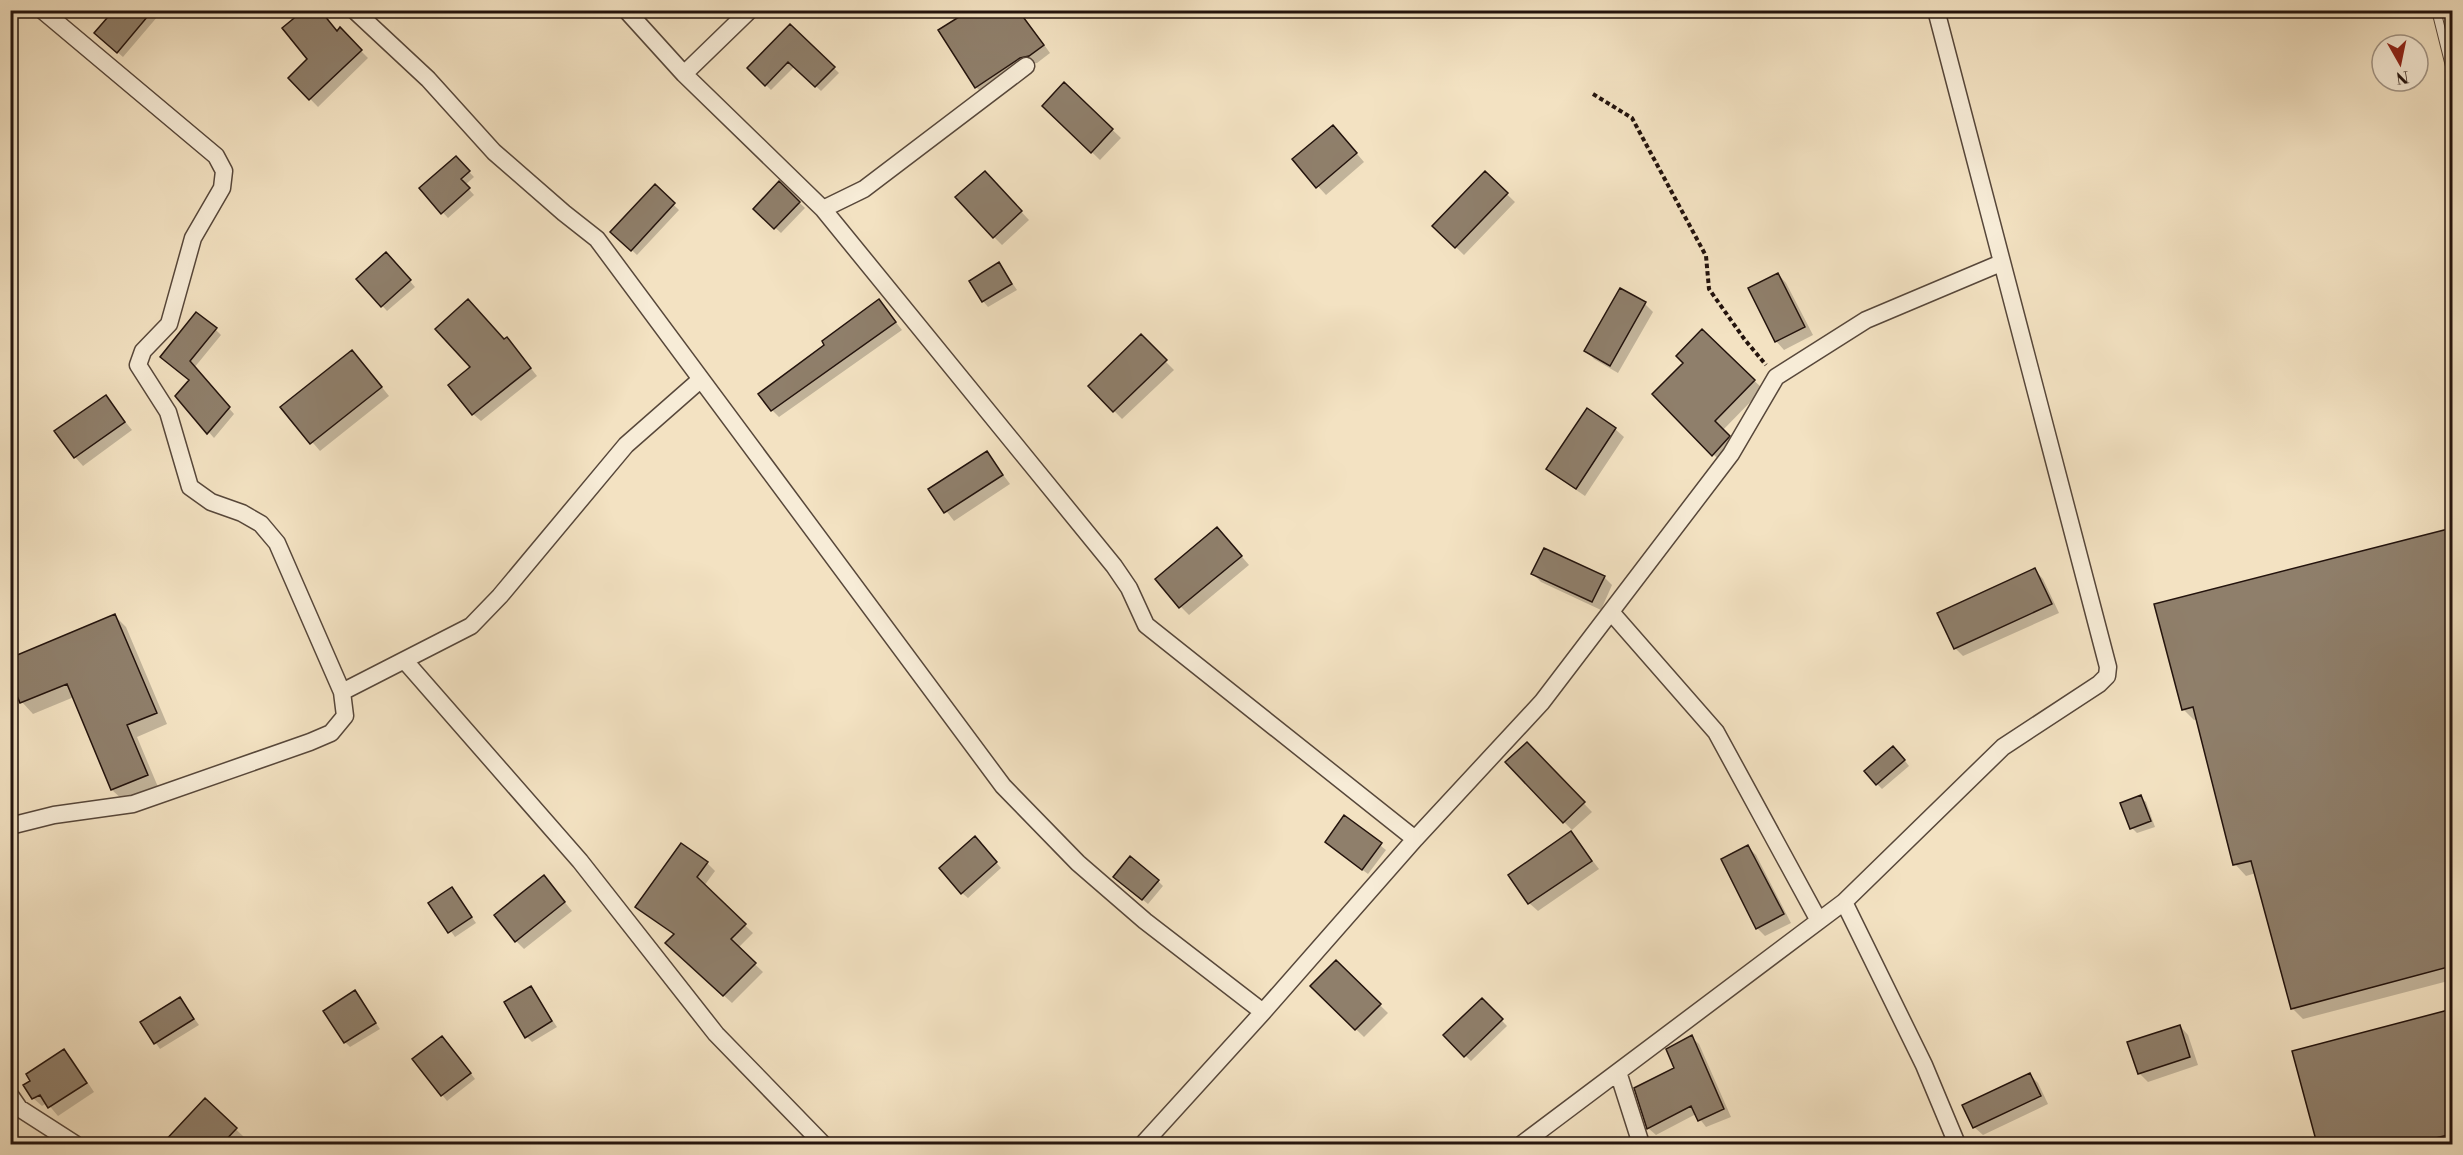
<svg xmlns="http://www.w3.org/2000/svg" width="2463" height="1155" viewBox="0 0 2463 1155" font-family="'Libre Bodoni',serif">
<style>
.shadow{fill:#0003}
.building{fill:#8f7f6b;stroke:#23130d;stroke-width:1.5}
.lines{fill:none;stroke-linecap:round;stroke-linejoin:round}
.service-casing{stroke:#57473a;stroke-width:10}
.minor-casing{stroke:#57473a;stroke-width:19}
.path{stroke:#23130d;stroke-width:4;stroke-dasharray:4.5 3;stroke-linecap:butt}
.service{stroke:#f7ecd7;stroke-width:8}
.minor{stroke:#f7ecd7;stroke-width:16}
</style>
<rect width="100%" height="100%" fill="#f3e2c2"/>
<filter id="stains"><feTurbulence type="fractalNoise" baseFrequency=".00333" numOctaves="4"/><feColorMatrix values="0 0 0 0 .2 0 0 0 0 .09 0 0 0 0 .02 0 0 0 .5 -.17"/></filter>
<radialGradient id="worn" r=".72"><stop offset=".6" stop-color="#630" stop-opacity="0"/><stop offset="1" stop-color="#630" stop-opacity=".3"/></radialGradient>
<!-- shadow -->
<path class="shadow" d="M153,10L158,16L123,57L101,38Z
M972,10H1019L1050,53L1037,63L1027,64L983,94L976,87Z
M791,26L839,73L821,91L795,66L771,90L749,68Z
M340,30L368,58L318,107L290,78Z
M1065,85L1121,138L1100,160L1044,106Z
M1341,135L1364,162L1326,195L1294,160Z
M456,158L474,177L465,185L474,195L448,218L421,189Z
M1485,173L1515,202L1464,255L1434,226Z
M993,181L1029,220L1002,245L994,237Z
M779,183L805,208L781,233L755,209Z
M655,187L679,210L637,255L613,232Z
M10,189L16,194L10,200Z
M391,259L415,287L387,311L358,279Z
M999,264L1017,290L988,307L983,301Z
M1778,274L1786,283L1813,335L1784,350L1776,341Z
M879,301L902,330L779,417L772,410L827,345Z
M1645,304L1653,312L1618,373L1594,359L1586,350Z
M216,330L221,335L194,368L234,414L214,438L177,396L190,381L167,362Z
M1702,331L1763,389L1722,431L1737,445L1722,463L1654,394L1685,363Z
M1141,337L1174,370L1122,419L1090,386Z
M505,341L514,347L537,376L481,421L473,414Z
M360,360L389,396L320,451L282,407Z
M105,397L132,430L83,466L75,457Z
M1615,429L1624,437L1585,496L1557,477L1548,469Z
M987,453L1010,484L954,521L930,490Z
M2452,529V980L2303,1019L2292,1008L2256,873L2246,876L2235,864L2198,719L2194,720L2183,709L2156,605Z
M1225,537L1249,565L1189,615L1181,607Z
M2035,570L2043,579L2059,613L1963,656L1955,648Z
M1533,574L1604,577L1612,585L1601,610L1541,582Z
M115,616L126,627L167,724L137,737L158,787L124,801L112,790L74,697L33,714L22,702L10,675Z
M1527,744L1592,812L1572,830L1564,822Z
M1899,753L1909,766L1882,789L1877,784Z
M2140,797L2146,802L2155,827L2137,833L2132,828Z
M1345,817L1386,850L1368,874L1332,847Z
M1571,833L1599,869L1538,911L1529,903Z
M980,844L1001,868L968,898L962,893Z
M1748,847L1756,855L1791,923L1765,936L1757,928Z
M707,863L715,871L704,886L753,933L738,948L763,972L732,1003L675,951V935L637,907Z
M544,877L572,911L524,949L516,941Z
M1158,881L1163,886L1148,904L1121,882Z
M452,889L476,923L455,937L431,903Z
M1336,962L1388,1013L1364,1037L1312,986Z
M531,988L557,1027L532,1042L527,1037Z
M355,992L380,1029L350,1047L345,1042Z
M180,999L199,1025L160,1049L142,1023Z
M1482,1000L1507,1026L1471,1061L1445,1036Z
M2452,1010V1144H2318L2294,1052Z
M2180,1026L2188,1035L2198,1065L2148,1082L2139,1073Z
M1691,1037L1699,1044L1731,1117L1706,1127L1696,1114L1656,1135L1648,1128Z
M448,1043L475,1079L447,1101L414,1059Z
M64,1051L72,1059L94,1092L58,1116L47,1103L42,1106L33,1098L32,1081Z
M2030,1075L2038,1083L2048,1104L1983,1135L1974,1127Z
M205,1100L244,1137L237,1144H164Z
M10,1138L14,1139L19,1144H10Z"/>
<!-- building -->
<path class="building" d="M114,10H153L117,53L94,33Z
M304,10H320L337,31L340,27L362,50L309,100L288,78L307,59L282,28Z
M970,10H1018L1044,45L1029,56L1020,58L975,88L938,30Z
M790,24L835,67L815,87L788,62L765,86L747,68Z
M1064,82L1113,129L1091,153L1042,106Z
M1333,125L1357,153L1316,188L1292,159Z
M456,156L470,171L461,179L470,188L441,214L419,188Z
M985,171L1022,211L993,238L955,197Z
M1485,171L1508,193L1455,248L1432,226Z
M779,181L800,202L774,229L753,209Z
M655,184L675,203L631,251L610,232Z
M386,252L411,280L381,307L356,279Z
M999,262L1012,284L982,302L969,281Z
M1778,273L1805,327L1775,342L1748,288Z
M1620,288L1646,302L1610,366L1584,351Z
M468,299L504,339L507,337L531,368L472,415L448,385L470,367L435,329Z
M879,299L896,322L771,411L758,394L824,345L822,341Z
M196,312L217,328L190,361L230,407L207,434L175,396L189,380L160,357Z
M1702,329L1755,380L1715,421L1730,436L1712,456L1652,394L1683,363L1676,356Z
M1141,334L1167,360L1113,412L1088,386Z
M352,350L382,387L310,444L280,407Z
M106,395L125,422L74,458L54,431Z
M1587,408L1616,428L1576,489L1546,469Z
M987,451L1003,475L944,513L928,489Z
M1217,527L1242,556L1179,608L1155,579Z
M2452,528V966L2291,1009L2251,861L2233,865L2193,707L2182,710L2154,604Z
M1544,548L1605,576L1592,602L1531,574Z
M2035,568L2052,604L1954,649L1937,613Z
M115,614L157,713L127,725L148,775L111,790L67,684L20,703L10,679V658Z
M1527,742L1585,802L1563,823L1505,762Z
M1893,746L1905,760L1876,785L1864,771Z
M2141,795L2151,821L2130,829L2120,803Z
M1344,815L1382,843L1362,870L1325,842Z
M1571,831L1592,861L1528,904L1508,875Z
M975,836L997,862L961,894L939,868Z
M681,843L708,862L697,877L746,924L731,939L756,963L723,996L665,943L674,934L635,907Z
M1748,845L1784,914L1756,929L1721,859Z
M1130,856L1159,880L1142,900L1113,877Z
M544,875L565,902L515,942L494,915Z
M452,887L472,917L448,933L428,903Z
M1336,960L1381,1004L1355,1030L1310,986Z
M531,986L552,1021L525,1038L504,1002Z
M355,990L376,1023L344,1043L323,1011Z
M180,997L194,1019L154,1044L140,1022Z
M1482,998L1503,1019L1464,1057L1443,1035Z
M2452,1009V1134L2411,1144H2317L2292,1051Z
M2180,1025L2190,1057L2138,1074L2127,1042Z
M1692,1035L1724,1109L1698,1121L1691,1106L1647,1129L1634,1088L1674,1068L1666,1049Z
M442,1036L471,1073L441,1096L412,1059Z
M64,1049L87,1083L48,1108L40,1095L32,1099L23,1085L30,1081L26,1074Z
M2030,1073L2041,1096L1973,1128L1962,1105Z
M205,1098L237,1128L222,1144H162Z"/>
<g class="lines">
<defs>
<path id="service" d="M2436,10L2452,74"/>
<path id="minor" d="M354,10L428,79L494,152L564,213L597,239L1003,786L1078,863L1145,921L1263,1012
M626,10L684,74L823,209L1114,566L1129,588L1146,625L1415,839
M684,74L750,10
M823,209L864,189L1026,66
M1611,612L1716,732L1819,921
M405,661L580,861L716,1034L823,1144
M342,692L471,626L500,596L626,445L700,380
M10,826L54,815L133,804L310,742L331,733L345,716L342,692L277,543L261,524L242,513L211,502L190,487L168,412L138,365L143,351L169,324L193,238L222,188L224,171L216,156L42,10
M1844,902L1924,1065L1957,1144
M1618,1072L1641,1144
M10,1095L19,1108L75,1144
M1143,1144L1263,1012L1415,839L1542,702L1731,454L1776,377L1866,320L2001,263
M1522,1144L1844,902L2003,747L2099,684L2107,676L2108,667L1936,10"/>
</defs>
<!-- service casing -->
<use href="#service" class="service-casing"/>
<!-- minor casing -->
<use href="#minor" class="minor-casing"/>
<!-- path -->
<path class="path" d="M1593,94L1632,118L1706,256L1709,289L1745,340L1766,365"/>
<!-- service -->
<use href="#service" class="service"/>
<!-- minor -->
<use href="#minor" class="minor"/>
</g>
<!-- margin -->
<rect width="2463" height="1155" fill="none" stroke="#f3e2c2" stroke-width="36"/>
<rect x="12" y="12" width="2439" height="1131" fill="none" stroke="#23130d" stroke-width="3"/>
<rect x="18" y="18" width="2427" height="1119" fill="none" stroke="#23130d" stroke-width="1.5"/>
<!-- north arrow -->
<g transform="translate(2400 63) rotate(171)"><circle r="28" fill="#f7ecd7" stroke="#a29586" stroke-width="1.5"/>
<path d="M0-4.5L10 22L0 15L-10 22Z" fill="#8f2418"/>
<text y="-9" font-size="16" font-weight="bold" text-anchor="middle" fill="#23130d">N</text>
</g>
<rect width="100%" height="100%" filter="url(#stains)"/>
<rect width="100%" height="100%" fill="url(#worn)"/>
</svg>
